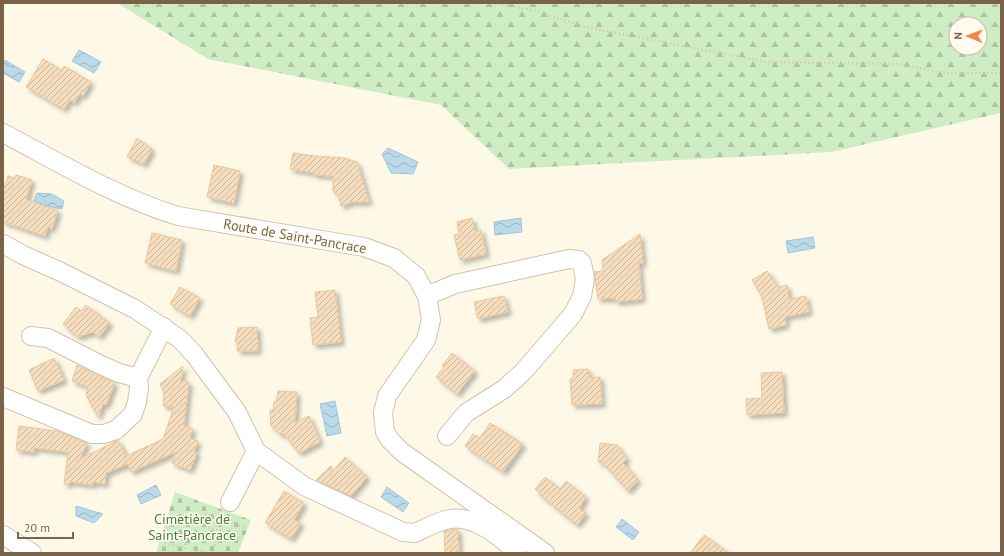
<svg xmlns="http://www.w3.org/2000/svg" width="1004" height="556" viewBox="0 0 1004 556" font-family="'PT Sans',sans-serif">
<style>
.forest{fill:url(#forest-firs);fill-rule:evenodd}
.cemetery{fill:url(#cemetery-stones)}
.water{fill:url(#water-waves);stroke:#9fc8dc}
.building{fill:url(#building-hatch);stroke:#e9c79c;filter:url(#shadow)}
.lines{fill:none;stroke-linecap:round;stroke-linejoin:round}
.minor-casing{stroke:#d1c2ac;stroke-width:20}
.path{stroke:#dbc19f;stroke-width:2.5;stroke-dasharray:1 3;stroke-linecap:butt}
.minor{stroke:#fff;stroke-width:18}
.labels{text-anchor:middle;stroke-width:3;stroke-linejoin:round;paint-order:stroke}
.street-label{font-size:14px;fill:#7a6349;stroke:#fffbef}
.park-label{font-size:14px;fill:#488140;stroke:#fffbef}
</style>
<defs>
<pattern id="forest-firs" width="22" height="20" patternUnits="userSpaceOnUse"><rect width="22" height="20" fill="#ceedc4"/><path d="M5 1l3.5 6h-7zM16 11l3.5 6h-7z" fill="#acc4a1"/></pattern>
<pattern id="cemetery-stones" width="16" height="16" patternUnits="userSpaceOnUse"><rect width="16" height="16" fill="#ceedc4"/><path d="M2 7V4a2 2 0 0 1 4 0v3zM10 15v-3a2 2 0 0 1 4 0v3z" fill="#acc4a1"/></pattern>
<pattern id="water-waves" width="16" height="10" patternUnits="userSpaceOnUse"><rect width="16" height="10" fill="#badae9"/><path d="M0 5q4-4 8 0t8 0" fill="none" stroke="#9cb4bf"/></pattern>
<pattern id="building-hatch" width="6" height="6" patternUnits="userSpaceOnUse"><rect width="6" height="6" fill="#f5ddbd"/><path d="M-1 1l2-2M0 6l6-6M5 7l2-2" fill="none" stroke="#cbb79c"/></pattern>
<filter id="shadow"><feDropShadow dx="3.5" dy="3.5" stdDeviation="2" flood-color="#0004"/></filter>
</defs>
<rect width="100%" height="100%" fill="#fef9e7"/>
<!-- forest -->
<path class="forest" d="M117,3H1001V113L831,152L509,169L441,105L208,59ZM956,24H980V48H956Z"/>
<!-- cemetery -->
<path class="cemetery" d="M175,492L251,520L238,553H156Z"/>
<!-- water -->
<path class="water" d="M79,50L101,62L94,73L72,61Z
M5,60L25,72L19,82L3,73V64Z
M388,148L418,162L413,174L391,173L382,154Z
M37,193L52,194L64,201L62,209L47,206L34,201Z
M521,218L522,232L495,235L494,222Z
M813,237L815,248L788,253L786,241Z
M335,401L341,433L327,436L320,404Z
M156,485L161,495L141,504L137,495Z
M387,487L409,503L403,512L381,497Z
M76,506L103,514L94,523L76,516Z
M622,519L639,532L633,540L616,527Z"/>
<!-- building -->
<path class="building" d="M43,59L62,70L64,66L91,82L83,96L80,94L74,103L70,100L64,109L26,87Z
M137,138L152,149L144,164L127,157Z
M293,153L315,156L345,158L357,162L369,202H352L341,206L338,195L333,191V176L314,175L315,173L290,169Z
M214,165L240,171L234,203L207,197Z
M16,175L32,180L26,200L58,210L52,229L48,227L45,236L3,222V191L8,176L15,178Z
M472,218L475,231L481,230L486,254L460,260L454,235L459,234L457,222Z
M152,233L182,240L176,271L145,263Z
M640,234L643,263H639L642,299L616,302L615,298L598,299L594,272L603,271L602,260Z
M767,271L778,287L787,285L789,299L806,296L809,312L785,317L786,325L769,329L762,297L752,280Z
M180,287L200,298L190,316L170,304Z
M335,290L341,342L313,345L310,318L318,317L315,292Z
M504,296L508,312L478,319L474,302Z
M86,305L110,323L99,337L93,332L78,337L63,324L76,307L81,311Z
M257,327L258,351H237L238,342H235L238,328Z
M452,353L475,371L457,394L436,377L444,367L442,366Z
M54,358L64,380L38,391L29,370Z
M77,365L115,383L106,405L103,404L98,417L86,395L88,387L72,381Z
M183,366L181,382L182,383L183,381L189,382L184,426L193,429L190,438L198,441L194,452L197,453L190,470L172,463L176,452L131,472L128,464L106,473L105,484L93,482V485L70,482L68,485L64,484L68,452L34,448V452L16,450L19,426L57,431L87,443L80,459L118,440L126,456L163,439L174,407L163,406L164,392L160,384Z
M588,369L589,378L600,377L602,404L572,405L570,379L573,378V370Z
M782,372L784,413L747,415L746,399L762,398L761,373Z
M278,391L297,392L295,423L309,416L320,442L299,453L284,434L281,435L271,426L270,410H273L274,402H276Z
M490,423L523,444L503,472L465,446L473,434L480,438Z
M600,443L617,445L627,459L623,463L638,480L628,491L603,463L598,462Z
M345,457L367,477L351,496L316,480L331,466L333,471Z
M545,477L560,489L566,481L586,497L579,508L586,513L577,525L539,494L540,493L535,489Z
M284,491L304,503L294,520L301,523L291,539L265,523Z
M451,529H458L459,553H445L444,531Z
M704,535L729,553H690Z"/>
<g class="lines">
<defs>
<path id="minor" d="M3,133C60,163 116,197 178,216L364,247L394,258L416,276L427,296L431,320L426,340L387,396L383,413L385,432L390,440L402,452L545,553
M3,244L23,255L61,272L135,309L180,339L194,354L237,412L256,451L304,486L403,532L415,533C426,528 438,521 450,519C474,515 501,537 517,553
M427,296L455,284L569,259L579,260L582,263L585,279L582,296L573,314L523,372L504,389L466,413L447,436
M31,336L48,338L101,365L119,373L138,378L164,327
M3,397L92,434H104L116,430L133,414L137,402L139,389L138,378
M230,502L256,451
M3,535L32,553"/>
</defs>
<!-- minor casing -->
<use href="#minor" class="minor-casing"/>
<!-- path -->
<path class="path" d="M495,3L533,10L585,27L767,62L899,64L945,73H1001
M205,514L245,528
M201,525L242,539
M168,534L187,540L184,549L165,543Z
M193,548L208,553
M212,553L224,519"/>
<!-- minor -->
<use href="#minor" class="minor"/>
</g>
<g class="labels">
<!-- street labels -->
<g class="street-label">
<text transform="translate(295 236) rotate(10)" y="5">Route de Saint-Pancrace</text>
</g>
<!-- park labels -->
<g class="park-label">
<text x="192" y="524">Cimetière de<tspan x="192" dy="16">Saint-Pancrace</tspan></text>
</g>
</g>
<!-- border -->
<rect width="1004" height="556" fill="none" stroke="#7a6349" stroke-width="8"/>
<!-- north arrow -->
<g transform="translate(968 36) rotate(271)"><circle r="19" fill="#fffbef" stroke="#cabead"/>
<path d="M0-3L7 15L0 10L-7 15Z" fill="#ef8845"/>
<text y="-6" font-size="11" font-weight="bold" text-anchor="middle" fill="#7a6349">N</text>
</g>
<!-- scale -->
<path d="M18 532v6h55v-6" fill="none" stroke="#7a6349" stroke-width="2"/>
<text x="24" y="532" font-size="12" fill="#7a6349" stroke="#fffbef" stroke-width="3" paint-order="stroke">20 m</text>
</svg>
